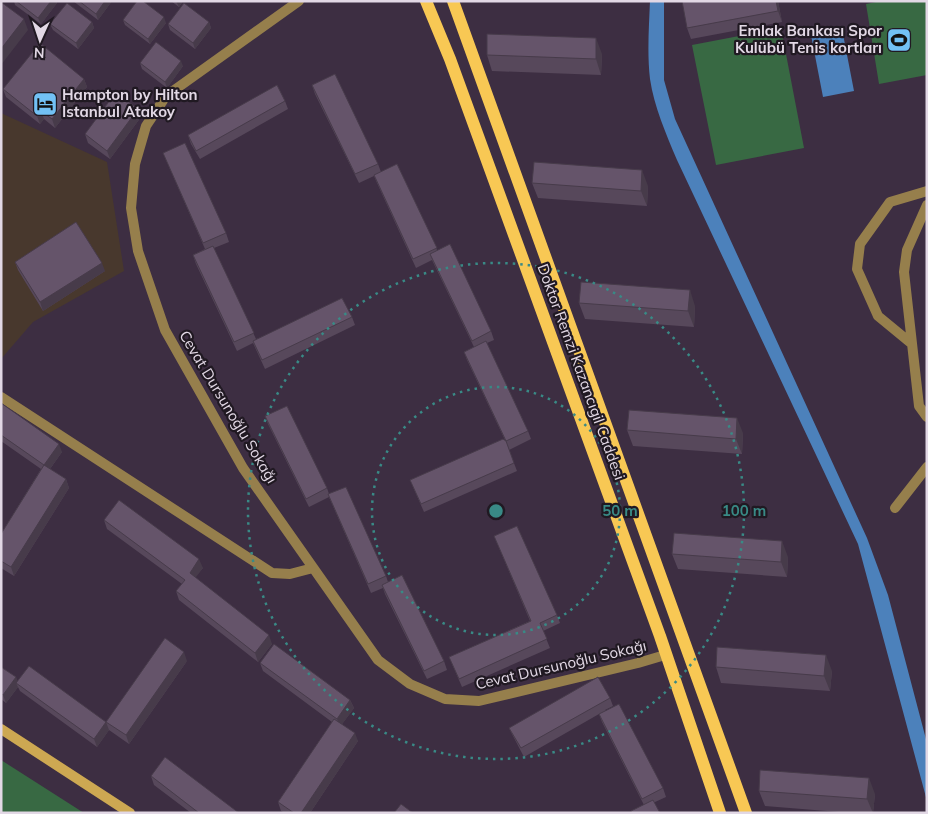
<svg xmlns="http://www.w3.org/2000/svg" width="928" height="814" viewBox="0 0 928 814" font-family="Mulish,sans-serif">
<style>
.education{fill:#48382d}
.green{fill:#386943}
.water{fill:#4c81bb}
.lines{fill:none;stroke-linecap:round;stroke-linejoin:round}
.minor{stroke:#967f4c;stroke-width:10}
.secondary{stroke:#cda852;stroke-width:10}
.primary{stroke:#f8c854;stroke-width:12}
.wall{fill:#57485b}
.shaded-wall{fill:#473b4a}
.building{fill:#65546a;stroke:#473b4a}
.ring{fill:none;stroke:#398a86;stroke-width:2.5;stroke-dasharray:2.5 5}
.labels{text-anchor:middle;stroke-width:4.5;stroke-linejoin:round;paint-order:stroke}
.poi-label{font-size:15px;font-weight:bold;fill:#e2d8e5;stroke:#201922;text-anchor:end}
.street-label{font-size:15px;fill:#e2d8e5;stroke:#201922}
.centre{fill:#398a86;stroke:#201922;stroke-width:2.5}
.ring-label{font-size:15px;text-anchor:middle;font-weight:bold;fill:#398a86;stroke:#201922;stroke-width:4.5;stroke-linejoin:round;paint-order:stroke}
</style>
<rect width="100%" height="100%" fill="#3d2e42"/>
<!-- education -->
<path class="education" d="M1,113L107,162L124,271L33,322L1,359Z"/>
<!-- green -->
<path class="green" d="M881,1H927V75L879,84L866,4Z
M781,28L804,148L716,165L692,45Z
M1,760L84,813H1Z"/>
<!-- water -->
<path class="water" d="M650,1H664V80L675,119L867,538L888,595L927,743V801L858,544L677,160C666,134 654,106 650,79C647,53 649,27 650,1Z
M842,29L854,91L823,97L811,35Z"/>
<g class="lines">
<!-- minor -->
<path class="minor" d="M299,1L166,96L146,126L135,164L131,208L138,251L165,330L243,468L378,660L410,684L445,699L479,701L638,663L665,655
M927,205L907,250L904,272L919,406L927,417
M912,344L878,316L857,269L860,244L890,202L927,191
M1,397L272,573L290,574L313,568
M895,508L927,467"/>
<!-- secondary -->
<path class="secondary" d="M1,729L130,813"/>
<!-- primary -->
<path class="primary" d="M426,1L450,59L660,636L720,813
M453,1L746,813"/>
</g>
<!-- wall -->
<path class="wall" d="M14,1H56L57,3L41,24L15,5Z
M73,1H112L98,20Z
M171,1H183L179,7Z
M778,1L782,22L691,39L687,28Z
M123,20L166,23L150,44L125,25Z
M92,22L94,28L78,49L53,30L50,24Z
M209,22L211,28L195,49L170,30L168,24Z
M602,54L601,75L492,71L487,55Z
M140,63L183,66L167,88L142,69Z
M84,79L87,87L55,128L44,119L40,124L6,97L3,89Z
M312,85L378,164L381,172L397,164L437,250L491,331L494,340L487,343L528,431L531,439L509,450L517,471L424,512L410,480L505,440L467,360L464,352L474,347L432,260L416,268L377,183L374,176L359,183L315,94Z
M285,101L288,109L200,159L191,144L188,135Z
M138,109L141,117L110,159L88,143L85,134Z
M163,153L226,233L229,242L214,248L256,339L352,317L355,325L265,369L253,343L237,351L196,264L193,255L205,249Z
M532,183L648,186L647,206L538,198Z
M15,262L105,271L43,311L18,270Z
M579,303L695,306L694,327L585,319Z
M1,403L62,452L50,469L66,479L69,488L14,576L1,568V534L41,469L1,441Z
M265,416L327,488L329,494L386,576L388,582L444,661L447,670L427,679L385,594L383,588L371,593L329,497L309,507L268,424Z
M627,430L743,433L742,454L633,446Z
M104,520L203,568L195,577L272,644L258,662L179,600L176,591L182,584L107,529Z
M494,536L557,615L560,623L543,631L550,648L462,687L449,657L530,621Z
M672,554L788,557L787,577L678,569Z
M187,661L129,744L109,730L97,747L20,691L18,687L6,703L1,699V667L16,677L17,682L106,722Z
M260,663L350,700L354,708L342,724L358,741L310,813H285L281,811L278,802L332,722L263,671Z
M716,667L832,671L830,691L721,683Z
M610,698L613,706L605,710L663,788L666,797L655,802L644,805L602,722L599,714L524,757L513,736L509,728Z
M151,776L239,813H191L154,785Z
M759,791L875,794L873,813H851L765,806Z"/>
<!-- shaded-wall -->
<path class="shaded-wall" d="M51,1H56L57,3L41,24L38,18Z
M105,1H112L98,20L96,14Z
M176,1H183L179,7Z
M776,1H778L782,22L778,11Z
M164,17L166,23L150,44L148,39Z
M24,19L28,30L1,65V49Z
M92,22L94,28L78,49L76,43Z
M209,22L211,28L195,49L193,43Z
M596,38L602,54L601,75L596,59Z
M181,61L183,66L167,88L165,82Z
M84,79L87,87L55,128L52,119Z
M138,109L141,117L110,159L107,151Z
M41,111L44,119L40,124L37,116Z
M642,170L648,186L647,206L641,191Z
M102,263L105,271L43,311L40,302Z
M690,290L695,306L694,327L688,311Z
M737,418L743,433L742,454L736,439Z
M59,444L62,452L47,473L44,465Z
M66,479L69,488L14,576L11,567Z
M782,541L788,557L787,577L781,562Z
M199,559L203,568L193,581L190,573Z
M269,635L272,644L258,662L255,653Z
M184,652L187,661L129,744L126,735Z
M826,655L832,671L830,691L824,676Z
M16,677L18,684L16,683L18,687L6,703L3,695Z
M350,700L354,708L340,727L337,719Z
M106,722L109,730L97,747L94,739Z
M355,733L358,741L310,813H301Z
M869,778L875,794L873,813L867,799Z"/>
<!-- building -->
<path class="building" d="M16,1H51L38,18Z
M79,1H105L96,14Z
M137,1H143L164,17L148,39L123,20Z
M682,1H776L778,11L687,28Z
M1,2L24,19L1,49Z
M67,3L92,22L76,43L50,24Z
M184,3L209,22L193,43L168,24Z
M487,34L596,38V59L487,55Z
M156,42L181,61L165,82L140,63Z
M40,43L84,79L52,119L41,111L37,116L3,89Z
M335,74L378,164L355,174L312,85Z
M277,85L285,101L196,151L188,135Z
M116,92L138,109L107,151L85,134Z
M185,143L226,233L203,243L163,153Z
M534,162L642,170L641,191L532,183Z
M397,164L437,248L413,259L374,175Z
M76,222L102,263L40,302L15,262Z
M450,244L491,331L472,341L430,254Z
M213,246L254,333L234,342L193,255Z
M581,282L690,290L688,311L579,303Z
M342,298L352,317L262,360L253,341Z
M486,341L528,431L506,441L464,352Z
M1,403L59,444L44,465L1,435Z
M287,406L327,488L306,499L265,416Z
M629,410L737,418L736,439L627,430Z
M503,439L506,441L514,463L421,504L410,480Z
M44,465L66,479L11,567L1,561V534Z
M346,487L386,576L368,584L328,494Z
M119,500L199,559L190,573L269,635L255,653L176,591L185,580L104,520Z
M517,526L557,615L540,623L547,639L459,679L449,657L531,621L494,536Z
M674,533L782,541L781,562L672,554Z
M402,575L444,661L424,671L382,585Z
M165,638L184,652L126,735L106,722L94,739L16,683L29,666L106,722Z
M274,644L350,700L337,719L260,663Z
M717,647L826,655L824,676L716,667Z
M1,667L16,677L3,695L1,693Z
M598,677L610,698L521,748L509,728Z
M619,704L663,788L642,799L599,714Z
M334,719L355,733L301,813H294L278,802Z
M165,757L239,813H199L151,776Z
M760,770L869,778L867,799L759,791Z
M653,800L660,813H632L631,811Z
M401,804L413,813H394Z"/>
<!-- distance rings -->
<g class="ring">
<circle cx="496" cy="511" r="124"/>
<circle cx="496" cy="511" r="248"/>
</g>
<!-- icons -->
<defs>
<symbol id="stadium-square" viewBox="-11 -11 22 22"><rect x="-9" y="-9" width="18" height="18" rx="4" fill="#72c1f5" stroke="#201922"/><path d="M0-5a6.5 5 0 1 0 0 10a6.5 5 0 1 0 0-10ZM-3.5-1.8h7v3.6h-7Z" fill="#111"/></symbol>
<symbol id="hotel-square" viewBox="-11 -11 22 22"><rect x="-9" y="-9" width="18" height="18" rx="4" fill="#72c1f5" stroke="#201922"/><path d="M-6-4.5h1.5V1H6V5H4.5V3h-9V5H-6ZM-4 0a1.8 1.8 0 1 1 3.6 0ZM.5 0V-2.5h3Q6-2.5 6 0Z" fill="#111"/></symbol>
</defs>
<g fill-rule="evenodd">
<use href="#stadium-square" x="885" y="26" width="28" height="28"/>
<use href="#hotel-square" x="31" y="90" width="28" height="28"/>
</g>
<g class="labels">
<!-- poi labels -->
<g class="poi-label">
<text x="882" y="36">Emlak Bankası Spor<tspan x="882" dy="17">Kulübü Tenis kortları</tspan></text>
<text x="62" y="100" text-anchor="start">Hampton by Hilton<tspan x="62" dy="17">Istanbul Atakoy</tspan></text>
</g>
<!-- street labels -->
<g class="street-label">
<text transform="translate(581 372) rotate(70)" y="5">Doktor Remzi Kazancıgil Caddesi</text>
<text transform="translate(228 407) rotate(59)" y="5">Cevat Dursunoğlu Sokağı</text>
<text transform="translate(561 665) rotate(-13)" y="5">Cevat Dursunoğlu Sokağı</text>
</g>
</g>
<circle cx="496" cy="511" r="8" class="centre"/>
<g class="ring-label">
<text x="620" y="516">50 m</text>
<text x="744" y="516">100 m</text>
</g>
<!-- border -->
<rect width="928" height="814" fill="none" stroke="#e2d8e5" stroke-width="5"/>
<!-- north arrow -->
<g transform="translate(40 40) rotate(183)" stroke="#201922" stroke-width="4" paint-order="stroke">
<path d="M0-4L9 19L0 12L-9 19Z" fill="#e2d8e5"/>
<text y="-8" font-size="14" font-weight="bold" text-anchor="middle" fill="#e2d8e5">N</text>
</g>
</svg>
